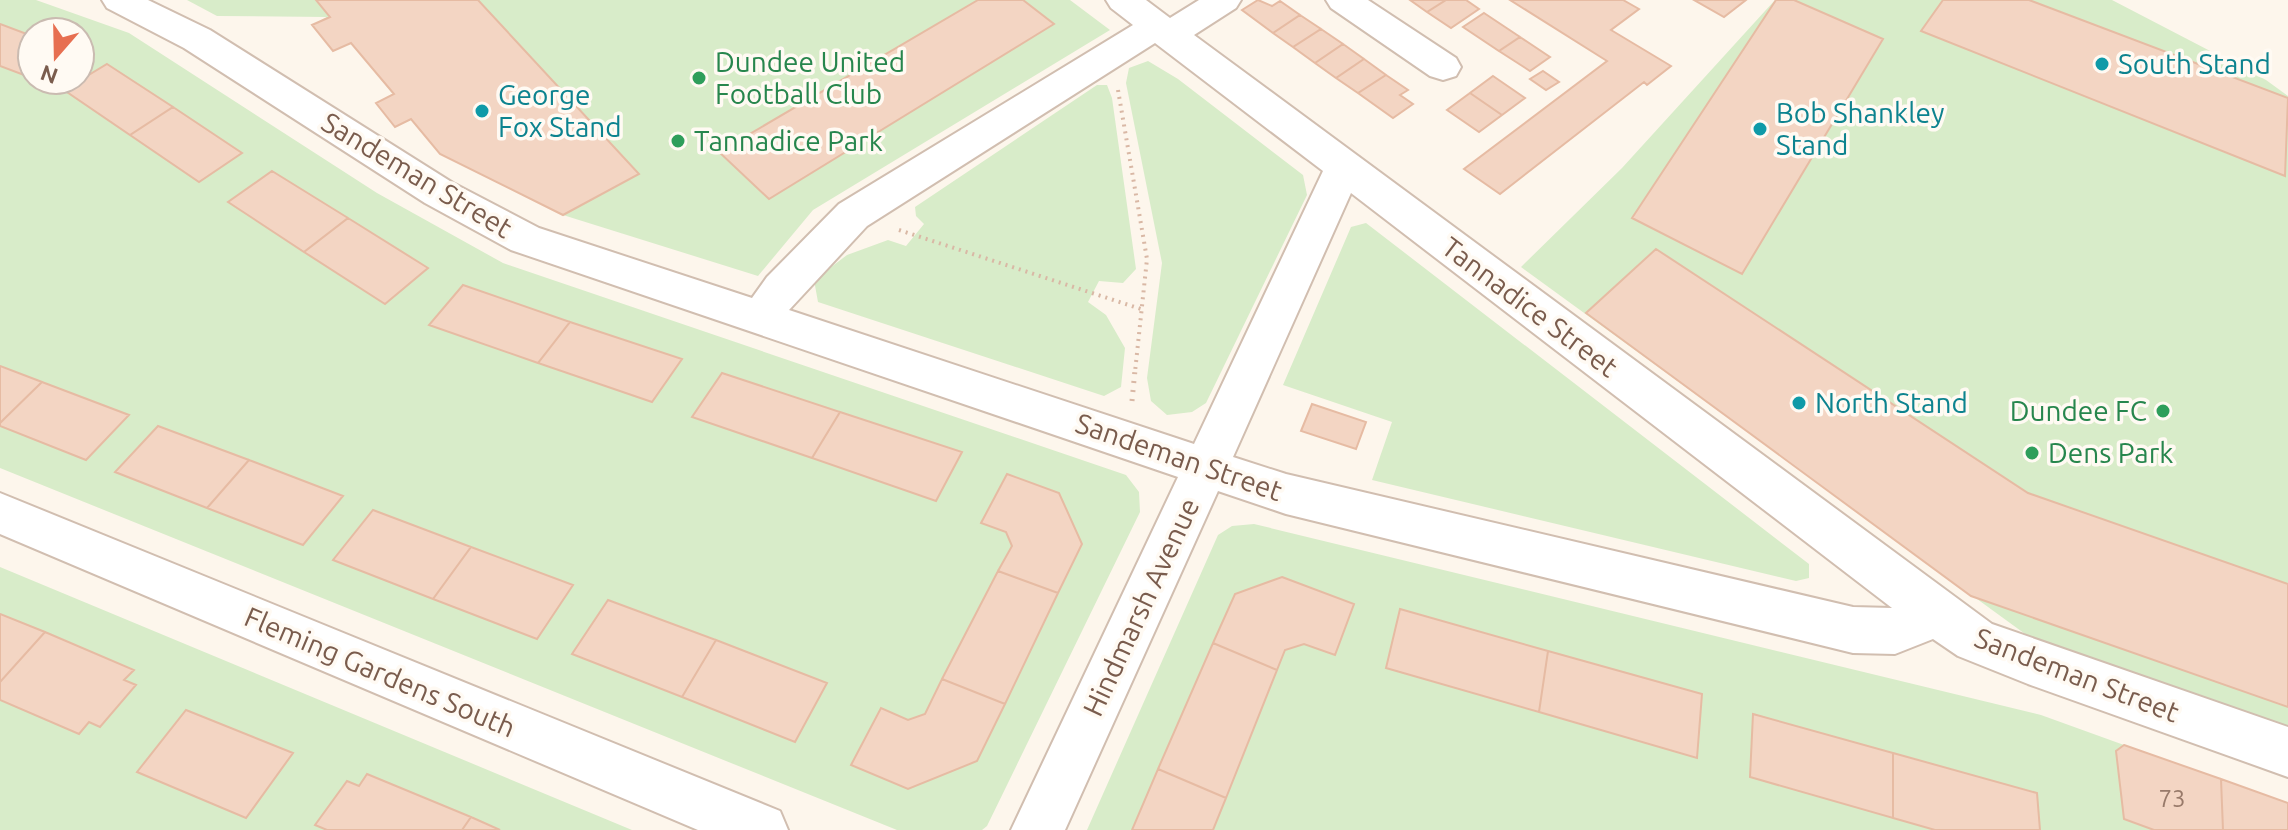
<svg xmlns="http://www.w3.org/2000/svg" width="2288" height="830" viewBox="0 0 2288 830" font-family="Ubuntu,sans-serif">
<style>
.green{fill:#d8ecc9;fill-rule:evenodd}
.building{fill:#f3d5c3;stroke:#e6bba3;stroke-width:2}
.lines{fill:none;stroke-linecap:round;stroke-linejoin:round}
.minor-casing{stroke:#d1beb0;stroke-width:4}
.path-far1{stroke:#d9b8a5;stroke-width:4;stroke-dasharray:2 5;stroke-linecap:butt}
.path{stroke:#d9b8a5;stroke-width:5;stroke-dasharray:2 7;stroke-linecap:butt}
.minor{fill:#fff;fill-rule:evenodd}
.culture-dot{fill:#0f9aa8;stroke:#fffaf3;stroke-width:3}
.leisure-dot{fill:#2e9e5b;stroke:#fffaf3;stroke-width:3}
.labels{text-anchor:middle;stroke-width:7;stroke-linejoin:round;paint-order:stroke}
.number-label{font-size:24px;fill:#987a6a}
.leisure-label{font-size:28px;fill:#27864d;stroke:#fffaf3;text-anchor:start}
.culture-label{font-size:28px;fill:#0d838f;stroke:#fffaf3;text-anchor:start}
.street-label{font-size:28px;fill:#7a5c4d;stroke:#fffaf3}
</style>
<rect width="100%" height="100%" fill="#fdf6ec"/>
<!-- green -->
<path class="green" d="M0,0H36L129,33L377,193L503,263L1126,475L1139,492L1140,512L987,826L982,830H897L0,468ZM32,32H80V80H32Z
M187,0H1070L1110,30L813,210L758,276L563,215L440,154L411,120L395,127L376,103L393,94L351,43L333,51L312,25L327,17L217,16Z
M1775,0H2112L2266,80L2288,96V732L2032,639L1521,267L1622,168Z
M1148,61L1178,79L1303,175L1307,195L1206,403L1192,412L1167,415L1151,401L1147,378L1162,263L1126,83L1129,68Z
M1097,85H1107L1112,98L1136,269L1123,283L1099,281L1088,302L1106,315L1125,348L1121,387L1104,396L818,302L814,280L847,255L888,240L906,246L924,224L916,216L915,207Z
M1366,223L1809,564V578L1796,581L1372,480L1392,422L1283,385L1351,227Z
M1254,524L2041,715L2124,745L2116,751L2124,819L2154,830H1087L1218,535L1232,526Z
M0,567L632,830H0Z"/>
<!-- building -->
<path class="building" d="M316,0H478L639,174L563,215L440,154L411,119L395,127L376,103L394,94L351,43L333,51L312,25L330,17Z
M978,0H1023L1054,24L769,199L719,152Z
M1258,0L1272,6L1280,1L1300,15L1273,33L1242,10Z
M1410,0H1446L1427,12Z
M1446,0H1466L1479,9L1451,28L1427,12Z
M1510,0H1623L1639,9L1611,30L1671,66L1647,85L1644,82L1500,194L1464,169L1607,61Z
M1694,0H1746L1724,17Z
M1776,0H1794L1883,39L1742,274L1632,218Z
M1943,0H2029L2288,98L2285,176L1921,31Z
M1484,13L1520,37L1499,51L1463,27Z
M1300,15L1321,29L1293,47L1273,33Z
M0,24L32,36V78L0,66Z
M1321,29L1343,44L1315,63L1293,47Z
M1520,37L1550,57L1530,71L1499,51Z
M1343,44L1364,59L1336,78L1315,63Z
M1364,59L1386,75L1358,93L1336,78Z
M107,64L173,107L130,135L64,90Z
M1543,71L1559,82L1546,90L1530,79Z
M1386,75L1408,90L1400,95L1413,104L1393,118L1358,93Z
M1493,76L1525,98L1502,115L1470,93Z
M1470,93L1502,115L1479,132L1447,110Z
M173,107L242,153L199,182L130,135Z
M272,171L348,218L304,252L228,202Z
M348,218L428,268L385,304L304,252Z
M1656,249L2028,493L2288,584V707L1971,596L1586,313Z
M463,285L570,322L538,363L429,325Z
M570,322L682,359L652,402L538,363Z
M0,366L42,382L0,423Z
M722,373L840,412L812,458L692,417Z
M42,382L129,415L86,460L0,426V423Z
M1312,404L1366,422L1356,449L1301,431Z
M840,412L962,452L936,501L812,458Z
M158,426L249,460L207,508L115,472Z
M249,460L343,496L303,545L207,508Z
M1007,474L1059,493L1082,544L1058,593L998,571L1012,546L1006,532L981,523Z
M373,510L471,547L433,599L333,560Z
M471,547L573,585L537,639L433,599Z
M998,571L1058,593L1005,704L942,679Z
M1282,577L1354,604L1335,655L1304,644L1285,650L1277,670L1213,643L1235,594Z
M608,600L716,640L682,697L572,654Z
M1400,609L1548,651L1539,712L1386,668Z
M0,614L45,632L0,682Z
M45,632L134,670L124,680L136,685L100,727L89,722L79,734L0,700V682Z
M716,640L827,683L795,742L682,697Z
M1213,643L1277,670L1226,798L1158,769Z
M1548,651L1702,694L1697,758L1539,712Z
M942,679L1005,704L977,761L908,789L851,765L881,708L908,720L925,714Z
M186,710L293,753L246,818L137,772Z
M1753,714L1893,753V818L1750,777Z
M2124,745L2221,779L2223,830H2154L2124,819L2116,751Z
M1893,753L2037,793L2040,830H1935L1893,818Z
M1158,769L1226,798L1213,830H1132Z
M367,774L471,817L462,830H327L315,825L347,781L359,786Z
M2221,779L2288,803V830H2223Z
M471,817L500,830H462Z"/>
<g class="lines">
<defs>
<path id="minor" d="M102,0H148L210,30L453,183L539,228L752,298L767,277L839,204L1133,25L1111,8L1106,0H1146L1170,18L1199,0H1241L1236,8L1194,35L1992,624L2288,727V777L2028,684L1958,656L1933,639L1895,654L1853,653L1286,514L1218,491L1065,830H1011L1178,477L511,250L425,203L184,48L107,8ZM1155,43L1323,171L1194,444L789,310L867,226ZM1351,193L1892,608L1853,607L1286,474L1233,457Z
M1326,0H1368L1456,58L1461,67L1456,76L1443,80L1430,76L1331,8Z
M0,493L780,811L788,830H698L0,534Z"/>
</defs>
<!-- minor casing -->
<use href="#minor" class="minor-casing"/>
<!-- path-far1 -->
<path class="path-far1" d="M1118,90L1147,259L1135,372
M899,230L1141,309"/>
<!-- path -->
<path class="path" d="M1132,401L1135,370"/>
<!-- minor -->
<use href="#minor" class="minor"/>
</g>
<!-- markers -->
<g class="culture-dot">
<circle cx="2102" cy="64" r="8"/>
<circle cx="482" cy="111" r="8"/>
<circle cx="1760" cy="129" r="8"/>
<circle cx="1799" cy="403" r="8"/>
</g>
<g class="leisure-dot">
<circle cx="699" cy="78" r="8"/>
<circle cx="678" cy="141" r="8"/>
<circle cx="2163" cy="411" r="8"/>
<circle cx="2032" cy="453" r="8"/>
</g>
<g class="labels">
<!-- number labels -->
<g class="number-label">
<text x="2172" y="807">73</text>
</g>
<!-- leisure labels -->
<g class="leisure-label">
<text x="715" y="72">Dundee United<tspan x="715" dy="32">Football Club</tspan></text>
<text x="694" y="151">Tannadice Park</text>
<text x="2147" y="421" text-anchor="end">Dundee FC</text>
<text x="2048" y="463">Dens Park</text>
</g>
<!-- culture labels -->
<g class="culture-label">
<text x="2118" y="74">South Stand</text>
<text x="498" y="105">George<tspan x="498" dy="32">Fox Stand</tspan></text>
<text x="1776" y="123">Bob Shankley<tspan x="1776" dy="32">Stand</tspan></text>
<text x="1815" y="413">North Stand</text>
</g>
<!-- street labels -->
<g class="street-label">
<text transform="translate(417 175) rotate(31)" y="10">Sandeman Street</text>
<text transform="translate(1530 307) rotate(37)" y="10">Tannadice Street</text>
<text transform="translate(1179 457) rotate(19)" y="10">Sandeman Street</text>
<text transform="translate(1141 607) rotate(-65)" y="10">Hindmarsh Avenue</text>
<text transform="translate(380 672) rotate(23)" y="10">Fleming Gardens South</text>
<text transform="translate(2077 675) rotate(21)" y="10">Sandeman Street</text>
</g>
</g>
<!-- north arrow -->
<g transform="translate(56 56) rotate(200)"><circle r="38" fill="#fffaf3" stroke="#cabbb1" stroke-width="2"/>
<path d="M0-6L14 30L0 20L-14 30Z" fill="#e76f51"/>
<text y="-12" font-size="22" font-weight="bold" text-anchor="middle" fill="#7a5c4d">N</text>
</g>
</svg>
